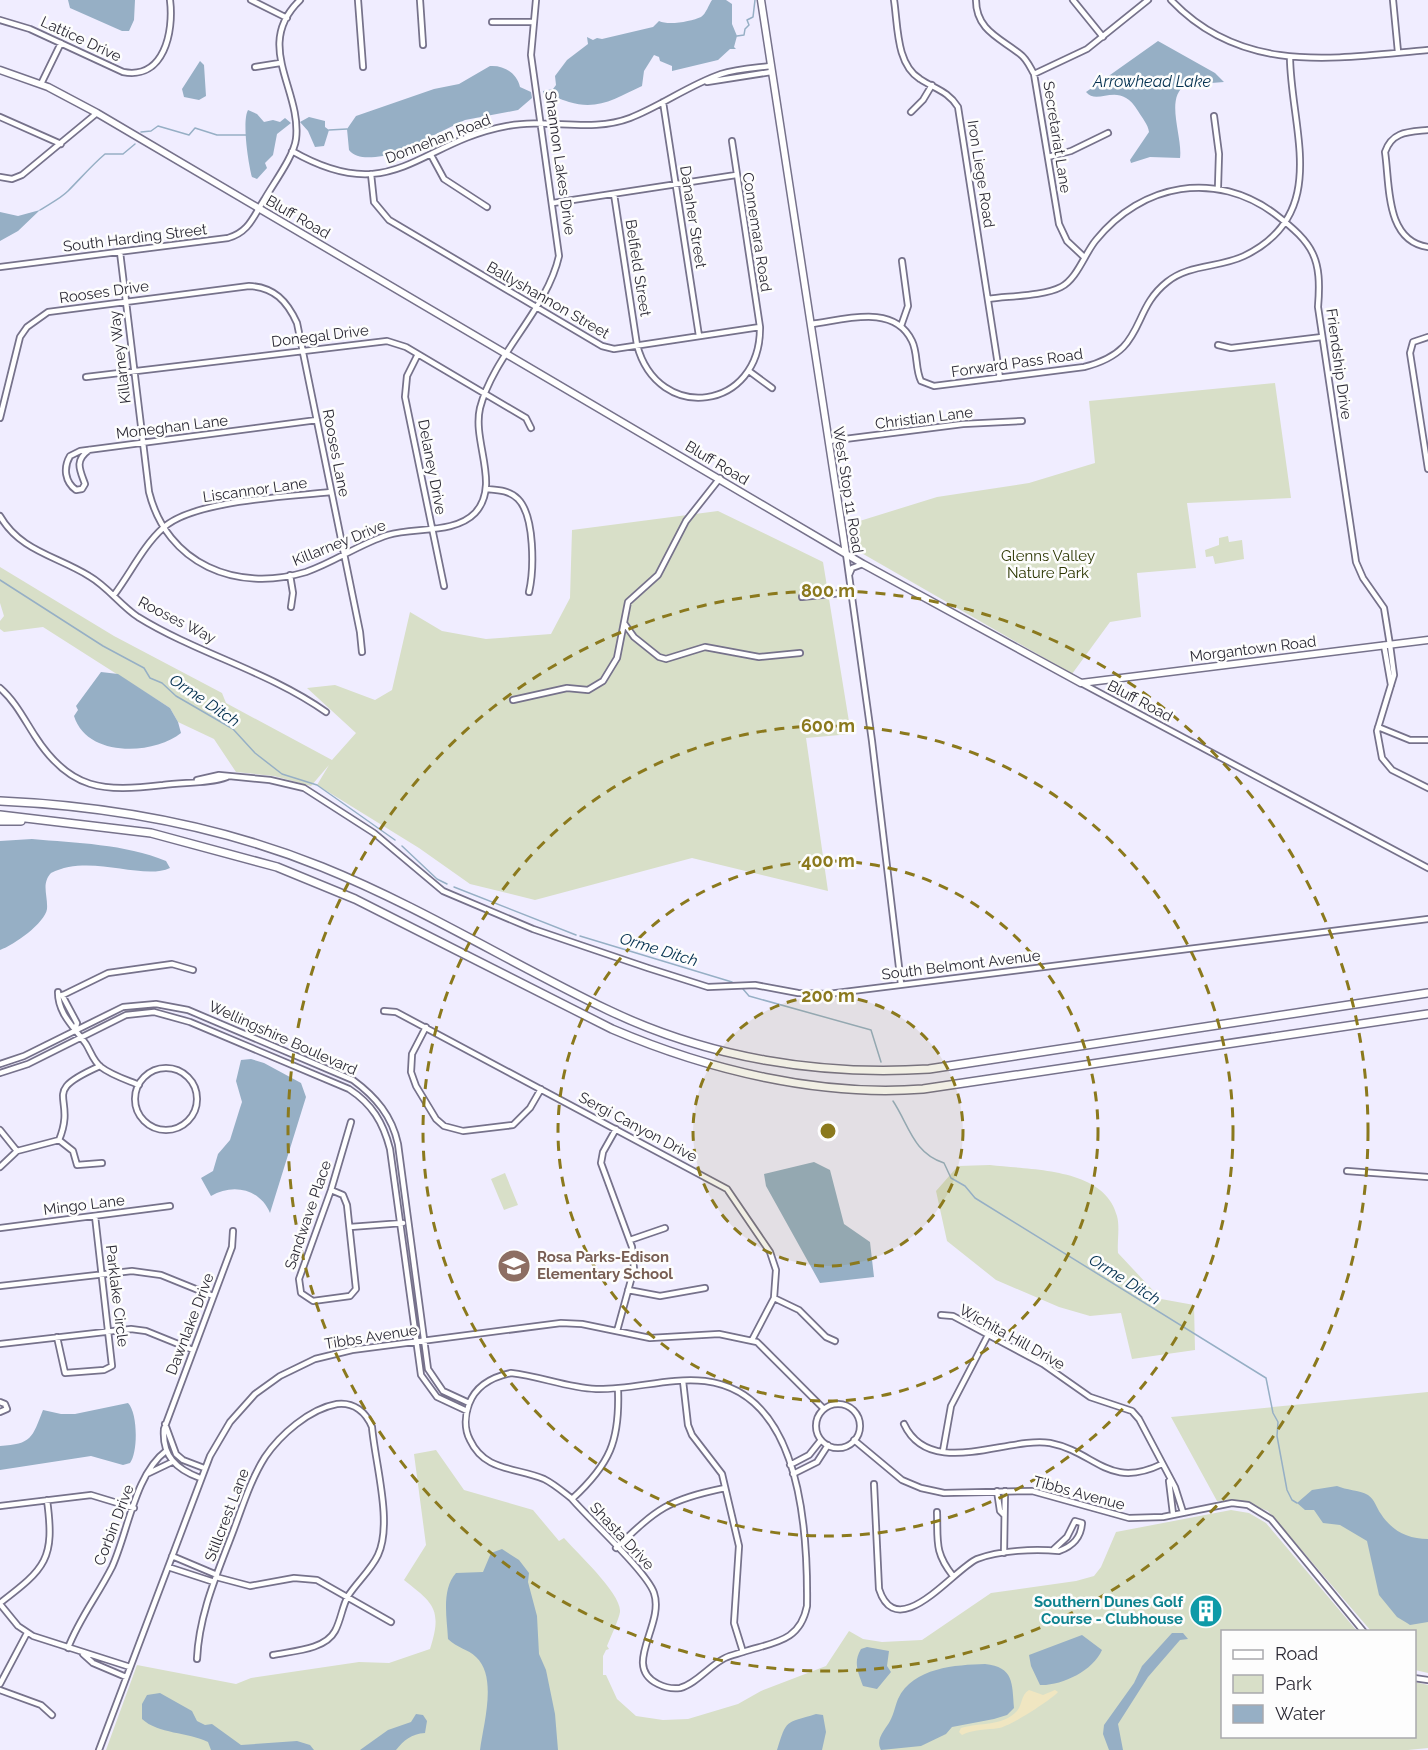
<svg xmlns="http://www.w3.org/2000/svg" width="1428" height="1750" viewBox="0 0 1428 1750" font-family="Raleway,sans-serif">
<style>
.green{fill:#d8dfc8}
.sand{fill:#f0e6c1}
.water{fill:#96afc5}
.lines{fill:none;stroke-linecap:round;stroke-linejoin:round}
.stream{stroke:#96afc5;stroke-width:1.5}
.minor-casing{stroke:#76728b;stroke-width:8}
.major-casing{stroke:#76728b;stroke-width:9}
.highway-casing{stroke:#76728b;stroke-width:10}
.minor{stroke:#fff;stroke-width:4.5}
.major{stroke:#fff;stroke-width:6}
.highway{stroke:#fff;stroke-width:7}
.ring{fill:none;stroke:#8b791d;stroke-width:3;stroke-dasharray:10 8}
.labels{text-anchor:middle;stroke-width:5;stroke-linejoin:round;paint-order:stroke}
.street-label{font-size:15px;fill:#2c2a35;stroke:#fdfdfd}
.park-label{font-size:15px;fill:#2c3602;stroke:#fdfdfd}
.education-label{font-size:15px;font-weight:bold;fill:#785e54;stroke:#fdfdfd;text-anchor:start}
.culture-label{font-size:15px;font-weight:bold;fill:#0d838f;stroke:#fdfdfd;text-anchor:end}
.water-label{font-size:16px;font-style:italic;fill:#043150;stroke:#fdfdfd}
.centre{fill:#8b791d;stroke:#fdfdfd;stroke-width:3}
.ring-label{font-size:18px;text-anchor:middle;font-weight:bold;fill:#8b791d;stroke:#fdfdfd;stroke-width:5;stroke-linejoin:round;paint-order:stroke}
</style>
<rect width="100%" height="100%" fill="#f0edff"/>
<!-- green -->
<path class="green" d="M1275,383L1291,498L1187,503L1196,568L1137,573L1141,617L1110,622L1072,674L851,547L850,524L937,497L1029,483L1095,463L1089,401Z
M718,511L823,562L851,734L806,738L828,891L692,858L535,900L470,884L419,848L317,785L329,765L311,786L274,776L236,772L214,739L178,722L170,708L43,627L4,632L0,629V621L4,616L0,603V567L114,636L222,693L226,703L332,760L356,733L307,688L335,685L375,700L392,690L410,612L442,631L486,639L551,634L570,598L572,530Z
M1228,536L1229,542L1242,540L1244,559L1215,564L1213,556L1206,557L1205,550L1219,545V538Z
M990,1165C1030,1170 1105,1167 1117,1216C1120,1227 1117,1241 1118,1253L1161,1299L1194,1305L1195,1350L1132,1359L1121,1313L1090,1316L1059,1307L996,1280L947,1241L936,1191L958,1166Z
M505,1173L518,1205L504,1210L491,1179Z
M1428,1392V1673L1415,1670L1414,1632L1371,1631L1268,1511L1238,1500L1217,1501L1171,1417Z
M436,1450L464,1490L533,1510L559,1541L564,1538C576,1552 622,1594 620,1612C619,1619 611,1636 607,1646L609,1649L606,1650L603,1656V1675H606L617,1699L636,1716L663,1720L688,1719L738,1704L761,1691L826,1666L849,1631L863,1639L882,1642L922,1640L991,1593L1076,1581L1094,1576L1101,1567L1116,1532L1231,1510L1249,1513L1266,1523L1357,1631L1222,1632V1736H1414L1415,1682L1428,1685V1748L1408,1750H106L137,1665L236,1684L251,1678L359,1662L389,1663L430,1649C443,1609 433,1603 404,1580L426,1545L414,1454Z"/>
<!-- sand -->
<path class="sand" d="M1029,1690L1043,1695L1055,1690L1058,1692C1051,1700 1009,1727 999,1728C987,1730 973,1729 962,1735L959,1732L961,1728C981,1722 1002,1727 1017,1711C1023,1704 1020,1696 1029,1690Z"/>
<!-- water -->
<path class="water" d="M68,0H135L134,20L129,31H122L70,8Z
M712,0H726L732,4V24L737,36L734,47L736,49H730L718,60L672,71V66L660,61L659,57L654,55L644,71L642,86C616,98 598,111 569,102C559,99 554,95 543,95V91L553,89L556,85L555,76L567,60L588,44L587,37L593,40L597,38L602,39L653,27L659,21C669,26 692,21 701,17C706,14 709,4 712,0Z
M1158,41L1215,73L1224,82L1186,85C1164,97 1183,137 1180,158L1150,157L1131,163L1130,160L1149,132C1148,124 1142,118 1138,111C1119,79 1098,107 1086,92Z
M200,61L204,65L206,96L199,100L184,97L182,89Z
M490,66C504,65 517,73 520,87L531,92L532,98L518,110L465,120L395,154C383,155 359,163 349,150L347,129L356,116L434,89L459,84Z
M248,110L257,114L264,122L273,120L280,122L285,118L291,123L277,134L273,155L265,163L267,168L257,179L252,177C248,162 242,121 248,110Z
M309,117L325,121V127L329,130L324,146L315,147L308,131L300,122Z
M40,210L18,231L0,241V212L18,216Z
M101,672L118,674L170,708L178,722L181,733C154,755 87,758 74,716L78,710L76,706Z
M32,839C76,843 125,844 166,861L170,868C142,881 91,853 51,873C41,884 48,895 47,909C45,923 14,945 0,950V841Z
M251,1059L264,1063L301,1083L306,1097L270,1213C260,1189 233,1183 211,1196L201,1178L213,1171L218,1154L230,1140L240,1108L242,1102L236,1081L241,1060Z
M814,1162L830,1170L844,1224L870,1242L874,1277L820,1283L766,1186L764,1174Z
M128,1403C138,1413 138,1453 130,1463L123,1465L91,1456L0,1470V1446C32,1444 32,1438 43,1410L61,1414H75Z
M1337,1486C1346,1490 1359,1490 1368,1495C1375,1500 1376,1507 1381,1514C1392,1531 1408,1539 1428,1539V1622L1410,1625L1407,1623L1397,1617L1379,1595L1367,1541L1340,1525L1323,1523L1314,1510H1305L1297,1503L1312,1490Z
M502,1549L519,1560L529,1573L528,1582L537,1616L539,1654L546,1670L555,1714L558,1750H480C483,1725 498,1677 476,1657C468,1649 457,1648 448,1639C447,1618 441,1590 456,1573L483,1572L491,1553Z
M1172,1633H1183L1188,1639L1180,1640L1148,1677L1118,1724L1123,1750H1109L1103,1734L1104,1725L1134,1683L1142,1666Z
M1082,1635L1102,1650C1093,1671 1061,1686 1040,1685L1031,1666L1029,1655Z
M867,1647L889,1651L887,1666L891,1672L877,1689L863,1686C858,1672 853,1662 861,1649Z
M985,1664C1014,1667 1012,1683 1014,1708L1007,1715L994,1719L952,1727L946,1734L921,1746L881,1750C875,1739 885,1730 890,1721C894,1714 895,1706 898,1699C913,1667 956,1665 985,1664Z
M160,1693L192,1711L197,1721L205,1725L212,1724L241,1745L297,1741L310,1745L314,1750H211L208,1742C188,1732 158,1734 142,1719V1704L147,1695Z
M416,1714L423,1715L427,1721L425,1733C411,1734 404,1740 396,1750H360L388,1730L411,1722Z
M816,1714L823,1715L826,1732L822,1750H777C787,1718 785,1724 816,1714Z"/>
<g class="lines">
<!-- stream -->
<path class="stream" d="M737,36L744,35L745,29L749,25L747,20L753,17L755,0
M329,130L347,129
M141,132L151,131L158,126L189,135L195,128L217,135H246
M40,210C49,204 60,199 68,191C80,179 92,165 105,154H123L135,144
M0,580L103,646L144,668L150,678L162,683L176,696L233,729L255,753L282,774L317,785L395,840
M402,846L437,879L447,884
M454,887L576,935
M580,936L732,982
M743,989L749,996L871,1030L881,1062
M893,1101C909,1125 913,1153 944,1163L951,1178L965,1186L975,1198L1266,1378L1273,1413L1278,1422L1277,1436L1287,1490L1292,1500L1297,1503"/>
<defs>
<path id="minor" d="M251,0L287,18
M358,0L363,67
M420,0L423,45
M894,0C898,26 896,64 920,79C935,89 948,91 958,107L1000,378
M976,0C976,30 1000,38 1020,54C1027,59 1030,67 1034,74L1059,224L1067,241L1084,257
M1073,0L1103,37
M1171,0C1243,76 1336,58 1428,50
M1393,0L1398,52
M0,20L30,29L123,72C164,80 174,32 170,0
M492,22H533
M255,67L280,63
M1034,74L1087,49L1148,0
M707,82L771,72
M41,84L61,43
M663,102L699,336
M911,112L923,100L932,85
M1214,116L1219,154L1218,187
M0,117L61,144
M1428,130C1409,132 1392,131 1385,152C1390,185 1385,241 1428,247
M292,151C393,209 418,142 507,126C548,118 591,133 630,118C661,106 689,85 721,74C736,69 754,68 770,66
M431,155L444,179L487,207
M1048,157L1071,151L1108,133
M371,174L374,202L389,220L602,346L614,349L760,327
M0,177L12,179L22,175L97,113
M614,194L637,345C658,424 761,411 760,327L732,141
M553,203L736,175
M120,252L149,492C167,564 236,593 306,572C335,562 359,544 388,535C414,527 455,534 475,513C501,485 472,442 480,408C494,354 547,310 559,256L531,55L536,0
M0,267L228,238C249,232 253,217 264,200C273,184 294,156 296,139C302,90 253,45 300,0
M988,299C1008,296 1044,296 1061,287C1077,279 1085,253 1096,240C1142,183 1216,170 1275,214C1314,244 1322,258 1318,307L1356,562L1363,578L1384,608L1390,645L1394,675L1377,731L1382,758L1392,770L1428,788
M811,324C844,320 894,303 912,341C918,353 915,369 921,381L934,386L1084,367C1148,351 1129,312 1167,282C1189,264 1219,268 1244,256C1331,214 1291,130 1290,58
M901,326L908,306L902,261
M1428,337L1413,342L1410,353L1428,469
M1218,345L1231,348L1322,337
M418,354L407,376L405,397L444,586
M749,371L772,388
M86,377L387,341L406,347L526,418L531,428
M0,418L20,337L27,327L48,312L249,286C274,287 287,301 297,323L360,632L362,652
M829,441L963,424L1022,421
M89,450C74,461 80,470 85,484L82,489L76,490C65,482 63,468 70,456L80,451L317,420
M486,489C498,490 509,490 518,499C535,516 534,570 529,592
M0,516C20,551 57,556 89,576C108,587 120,605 138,617C198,654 268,671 326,712
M846,554L872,741L901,984
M290,575L293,593L291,607
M849,575L852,568L863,564
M114,595C130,574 143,546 163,528C193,500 288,497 331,492
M802,597L851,592
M624,623L634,637L659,657L666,659L705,647L759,657L800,653
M1384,645L1391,685
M1081,683L1428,868
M0,688C15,701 24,719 35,736C70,791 104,792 163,785C182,782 210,784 227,777
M513,700L567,688L588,690L603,681L617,658L628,602L658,575L686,521L720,478
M1378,727L1410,740H1428
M197,780L219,775L270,780L304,788L374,833L443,891L533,929L648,968L708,987L755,985L798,993L828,994L1428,919
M58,992C58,1014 74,1027 86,1044C91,1052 93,1061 101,1067C111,1075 127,1080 139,1085
M62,995L77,1023L75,1030
M63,995L108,973L172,964L193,970
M384,1011L396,1012L727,1189L770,1252L776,1270L774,1298L752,1340
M426,1027L412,1054L411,1072L416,1086L436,1119L444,1126L463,1131L513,1125L530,1108L541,1089
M0,1064L24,1056L123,1007L156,1004L188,1010L353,1080C376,1097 392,1116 398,1144L428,1369L443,1391L469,1403
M135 1099a31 31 0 1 1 62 0a31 31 0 1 1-62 0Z
M0,1073L28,1064L126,1015L154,1012L190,1022L349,1089C372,1104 383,1122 390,1149L421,1375L437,1397L467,1411
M616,1129L603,1152L601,1163L632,1247L634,1269L617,1331
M0,1130L17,1151
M59,1140L73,1151L77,1165L102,1163
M0,1167L17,1151L59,1140C78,1094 37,1094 100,1066
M1347,1171L1428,1177
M331,1190L343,1195L347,1205L356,1289L350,1296L313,1301L301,1293L299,1279L331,1190L351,1122
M350,1227L403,1223
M0,1228L170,1206
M630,1240L665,1228
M0,1286L132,1271L161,1275L213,1296
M628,1290L660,1296L705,1288
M774,1298L799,1310L826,1337L835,1341
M941,1315L953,1316L1043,1364L1090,1397L1132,1411L1139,1419L1175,1487L1183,1512
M57,1337L65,1373L104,1370L112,1366L95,1216
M0,1344L131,1329L146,1331L193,1350
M511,1373C540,1376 567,1388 596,1389C632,1390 669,1377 705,1381C802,1393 808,1532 807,1606C800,1642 774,1642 743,1652C737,1654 731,1655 725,1658C710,1665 696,1684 680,1688C673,1689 664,1687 658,1684C621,1666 665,1625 654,1593C647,1572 589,1519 571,1498C562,1491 554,1484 544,1479C516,1467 485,1472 470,1440C464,1429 465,1415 469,1404C476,1385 492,1377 511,1373Z
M683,1381L688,1425L692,1435L722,1474L739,1546L734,1623L743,1652
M0,1402L5,1404L7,1409L0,1412
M816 1426a22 22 0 1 1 44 0a22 22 0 1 1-44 0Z
M165,1424L176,1454L183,1460L204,1468
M904,1424C930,1480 1008,1436 1050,1443C1096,1452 1108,1490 1162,1464
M854,1440L902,1480L921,1488L944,1493L1032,1491L1129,1518L1163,1517L1232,1503L1248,1505L1271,1519L1364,1632
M943,1451L951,1406L988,1335
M790,1465L809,1455L821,1440
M147,1474L172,1462
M793,1474L817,1462L828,1445
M200,1478C176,1469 162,1456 164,1429L232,1247L233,1231
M1169,1481L1173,1514
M874,1484L879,1589C897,1645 954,1569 977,1559C1000,1550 1035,1549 1059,1551C1073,1546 1081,1538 1082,1523L1075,1521L1067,1537L1053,1550
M997,1491L1000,1511L1004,1515
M572,1499C610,1464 620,1441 618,1389
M0,1506L91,1495L134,1508
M937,1512C938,1541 934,1552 953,1576
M616,1548C658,1508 667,1500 725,1488
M1004,1553L1005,1491
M172,1556L217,1575
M168,1567L214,1582
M216,1577L250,1586L294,1578L317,1580L391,1622
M0,1603C46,1568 55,1559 47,1500
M0,1604L18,1626L33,1636L130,1667
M68,1648C79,1619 98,1595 112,1567C128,1532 135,1474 166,1451
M83,1654L93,1663L126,1677
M197,1659C199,1613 218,1572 234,1529C243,1505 251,1479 265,1457C280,1435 309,1409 337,1404C354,1402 366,1412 372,1427C375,1463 393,1523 378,1555C371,1570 357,1582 348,1596C342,1607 341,1620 335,1631C325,1650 292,1651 273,1655
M1414,1678L1428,1680
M0,1684L27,1633
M0,1690L41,1705L52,1715
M99,1750L210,1456L230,1422L255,1394L280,1376L315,1359L352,1350L561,1323L582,1324L650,1338L719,1334L757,1342L824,1409"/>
<path id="major" d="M761,0L846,554
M0,70L48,87L97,113L863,564L1081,683L1428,640"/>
<path id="highway" d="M0,801C111,806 218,825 322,867C421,907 512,964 608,1010C708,1058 819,1076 929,1069L1428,993
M0,815L151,833L277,867L355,899L612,1029C708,1070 819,1097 923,1089L1428,1014
M0,821H21"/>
</defs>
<!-- minor casing -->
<use href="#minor" class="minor-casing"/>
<!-- major casing -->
<use href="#major" class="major-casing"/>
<!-- highway casing -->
<use href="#highway" class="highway-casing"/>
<!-- minor -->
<use href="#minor" class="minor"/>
<!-- major -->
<use href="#major" class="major"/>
<!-- highway -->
<use href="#highway" class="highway"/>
</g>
<!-- distance rings -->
<circle cx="828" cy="1131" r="135" fill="#8b791d" fill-opacity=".12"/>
<g class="ring">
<circle cx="828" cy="1131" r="135"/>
<circle cx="828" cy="1131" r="270"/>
<circle cx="828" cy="1131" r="405"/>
<circle cx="828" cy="1131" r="540"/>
</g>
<!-- icons -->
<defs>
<symbol id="school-disc" viewBox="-11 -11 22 22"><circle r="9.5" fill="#8d6e63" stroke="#fdfdfd"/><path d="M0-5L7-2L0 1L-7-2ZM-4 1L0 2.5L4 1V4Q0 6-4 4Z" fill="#fff"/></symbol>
<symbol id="building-disc" viewBox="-11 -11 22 22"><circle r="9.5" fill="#0f9aa8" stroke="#fdfdfd"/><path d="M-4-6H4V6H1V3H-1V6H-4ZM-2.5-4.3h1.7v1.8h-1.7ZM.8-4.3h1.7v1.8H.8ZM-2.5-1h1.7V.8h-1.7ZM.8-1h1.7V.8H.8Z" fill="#fff"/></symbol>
</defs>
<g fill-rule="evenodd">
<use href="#school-disc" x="495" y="1247" width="38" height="38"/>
<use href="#building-disc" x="1187" y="1592" width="38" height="38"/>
</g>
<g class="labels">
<!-- street labels -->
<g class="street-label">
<text transform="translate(81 39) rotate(25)" y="5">Lattice Drive</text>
<text transform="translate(1057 137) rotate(81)" y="5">Secretariat Lane</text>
<text transform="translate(438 139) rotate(-21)" y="5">Donnehan Road</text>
<text transform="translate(560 163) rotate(82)" y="5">Shannon Lakes Drive</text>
<text transform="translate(981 174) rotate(81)" y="5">Iron Liege Road</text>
<text transform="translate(298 217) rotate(30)" y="5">Bluff Road</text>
<text transform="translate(693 217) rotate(81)" y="5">Danaher Street</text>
<text transform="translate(757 232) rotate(81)" y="5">Connemara Road</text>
<text transform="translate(135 238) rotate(-7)" y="5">South Harding Street</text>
<text transform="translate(638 268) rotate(81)" y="5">Belfield Street</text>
<text transform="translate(104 292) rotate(-8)" y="5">Rooses Drive</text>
<text transform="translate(548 300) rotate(30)" y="5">Ballyshannon Street</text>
<text transform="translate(320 336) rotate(-7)" y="5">Donegal Drive</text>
<text transform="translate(120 357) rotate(-97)" y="5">Killarney Way</text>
<text transform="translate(1017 363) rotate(-8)" y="5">Forward Pass Road</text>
<text transform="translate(1339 364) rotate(82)" y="5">Friendship Drive</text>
<text transform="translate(924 418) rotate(-7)" y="5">Christian Lane</text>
<text transform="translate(172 427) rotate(-7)" y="5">Moneghan Lane</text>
<text transform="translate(336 453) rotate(79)" y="5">Rooses Lane</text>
<text transform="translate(717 463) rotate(31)" y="5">Bluff Road</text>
<text transform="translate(432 467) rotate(79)" y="5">Delaney Drive</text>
<text transform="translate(255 490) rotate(-8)" y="5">Liscannor Lane</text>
<text transform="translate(848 490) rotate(81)" y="5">West Stop 11 Road</text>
<text transform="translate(339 543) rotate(-22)" y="5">Killarney Drive</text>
<text transform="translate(177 620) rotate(27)" y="5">Rooses Way</text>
<text transform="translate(1253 649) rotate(-7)" y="5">Morgantown Road</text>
<text transform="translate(1140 701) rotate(28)" y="5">Bluff Road</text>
<text transform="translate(961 965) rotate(-7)" y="5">South Belmont Avenue</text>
<text transform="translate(283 1038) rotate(24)" y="5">Wellingshire Boulevard</text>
<text transform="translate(638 1127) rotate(28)" y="5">Sergi Canyon Drive</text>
<text transform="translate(84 1205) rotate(-7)" y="5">Mingo Lane</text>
<text transform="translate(308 1215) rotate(-71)" y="5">Sandwave Place</text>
<text transform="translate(117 1296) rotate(83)" y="5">Parklake Circle</text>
<text transform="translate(190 1324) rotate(-69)" y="5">Dawnlake Drive</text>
<text transform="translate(371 1337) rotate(-9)" y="5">Tibbs Avenue</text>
<text transform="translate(1012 1337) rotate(29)" y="5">Wichita Hill Drive</text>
<text transform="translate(1079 1493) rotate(15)" y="5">Tibbs Avenue</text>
<text transform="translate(227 1515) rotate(-69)" y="5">Stillcrest Lane</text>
<text transform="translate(114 1525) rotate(-69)" y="5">Corbin Drive</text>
<text transform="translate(622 1536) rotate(47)" y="5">Shasta Drive</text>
</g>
<!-- park labels -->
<g class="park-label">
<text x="1048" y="561">Glenns Valley<tspan x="1048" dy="17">Nature Park</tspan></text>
</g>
<!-- education labels -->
<g class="education-label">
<text x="537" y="1262">Rosa Parks-Edison<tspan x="537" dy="17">Elementary School</tspan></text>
</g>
<!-- culture labels -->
<g class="culture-label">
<text x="1183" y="1607">Southern Dunes Golf<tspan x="1183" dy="17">Course - Clubhouse</tspan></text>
</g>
<!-- water labels -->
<g class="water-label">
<text x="1152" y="87">Arrowhead Lake</text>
<text transform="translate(205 700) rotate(34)" y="6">Orme Ditch</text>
<text transform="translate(659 949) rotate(17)" y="6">Orme Ditch</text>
<text transform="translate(1125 1279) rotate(32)" y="6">Orme Ditch</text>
</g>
</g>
<circle cx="828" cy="1131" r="9" class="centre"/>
<g class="ring-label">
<text x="828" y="597">800 m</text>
<text x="828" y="732">600 m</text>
<text x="828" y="867">400 m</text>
<text x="828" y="1002">200 m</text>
</g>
<!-- legend -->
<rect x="1221" y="1630" width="195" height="108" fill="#fdfdfd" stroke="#a9a9ad" stroke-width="1.5"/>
<rect x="1233" y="1650" width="30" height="9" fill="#ffffff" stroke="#a9a9ad" stroke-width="1.5"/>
<text x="1275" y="1660" font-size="18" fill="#2c2a35">Road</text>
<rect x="1233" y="1675" width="30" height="18" fill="#d8dfc8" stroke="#a9a9ad" stroke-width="1.5"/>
<text x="1275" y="1690" font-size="18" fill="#2c2a35">Park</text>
<rect x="1233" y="1705" width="30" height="18" fill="#96afc5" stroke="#a9a9ad" stroke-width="1.5"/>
<text x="1275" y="1720" font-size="18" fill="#2c2a35">Water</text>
</svg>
